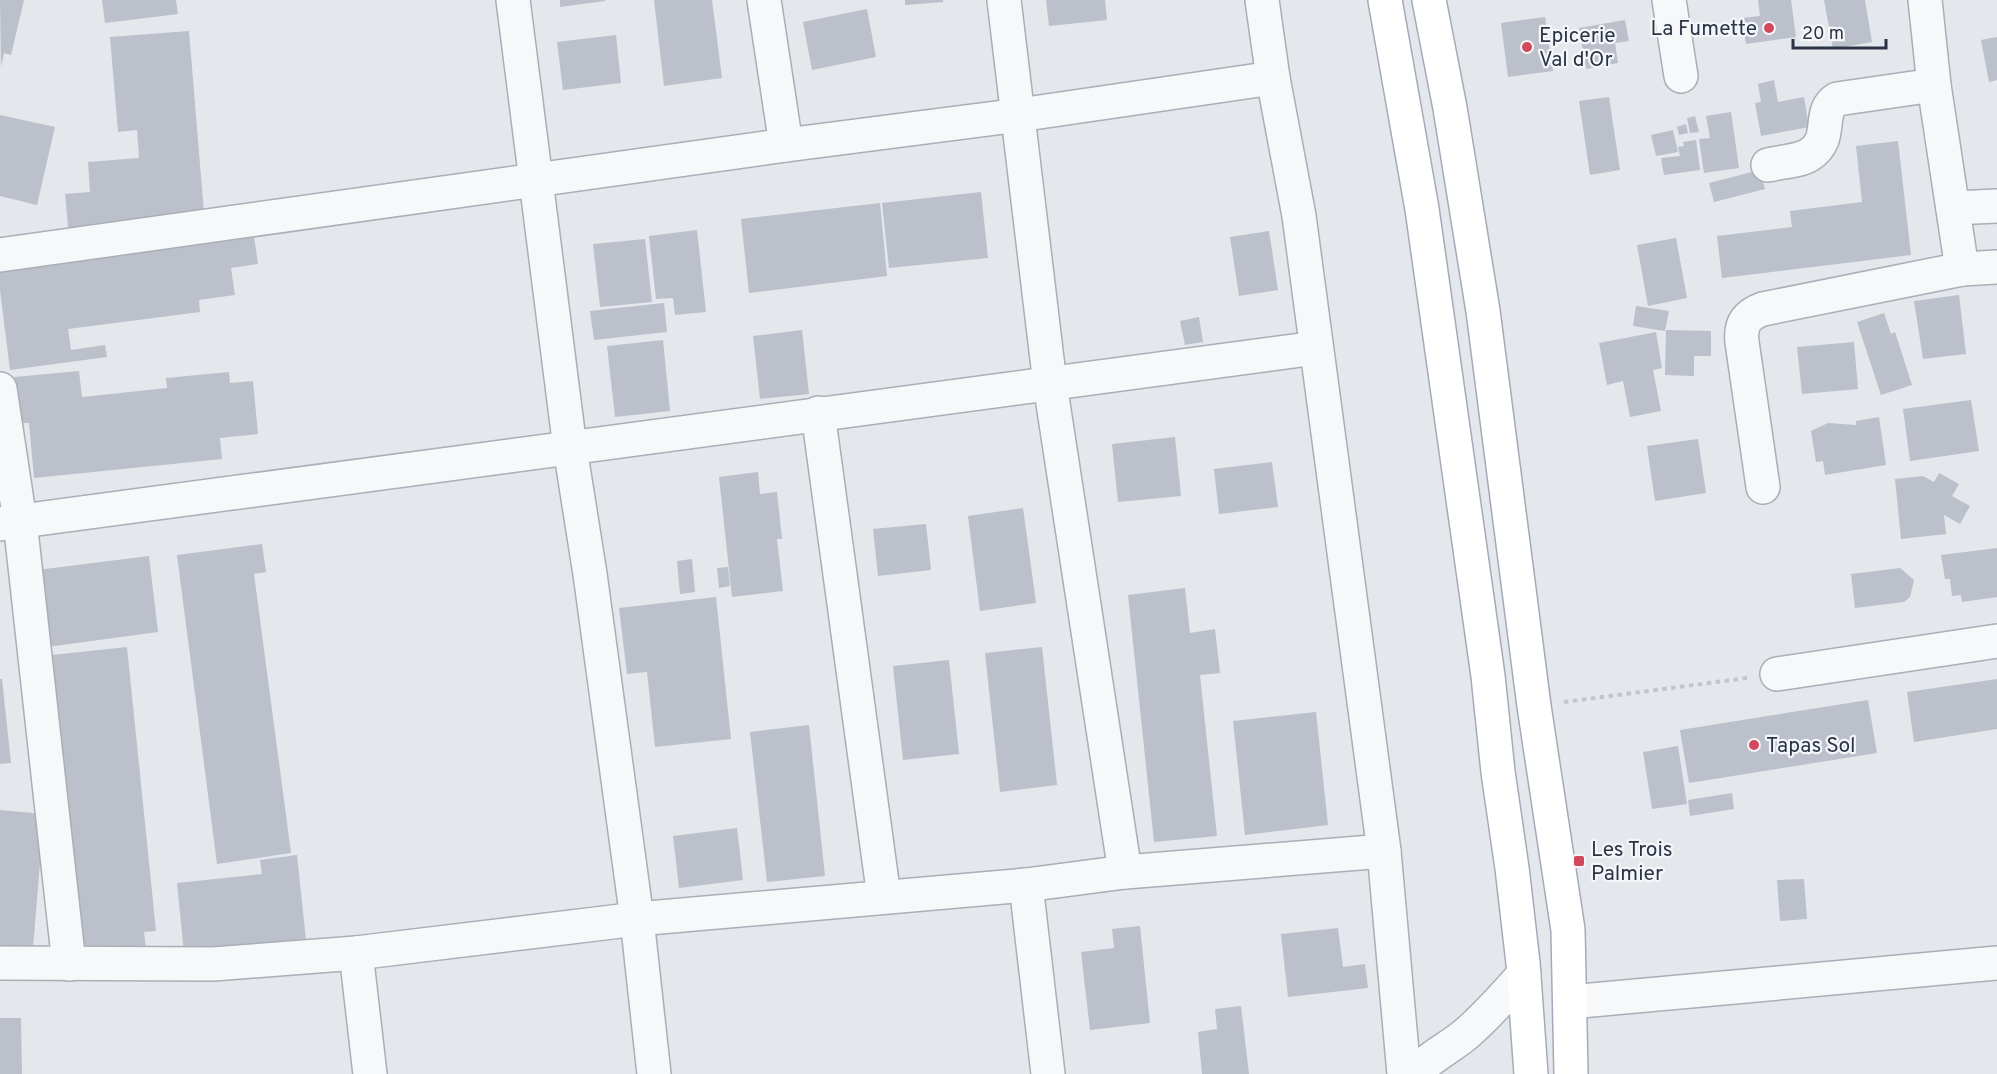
<svg xmlns="http://www.w3.org/2000/svg" width="1997" height="1074" font-family="Overpass,sans-serif">
	<style>
		.building { fill: #bbc0ca }
		.lines { fill: none; stroke-linecap: round; stroke-linejoin: round }
		.minor-casing { stroke: #a9aeb7; stroke-width: 36 }
		.major-casing { stroke: #a3abb8; stroke-width: 36 }
		.path { stroke: #c2c5cb; stroke-width: 4; stroke-dasharray: 4.5 4.5; stroke-linecap: butt }
		.minor { stroke: #f7f8fa; stroke-width: 33 }
		.major { stroke: #fff; stroke-width: 33 }
		.poi-dot { fill: #d1495b; stroke: #f4f6f9; stroke-width: 2 }
		.labels { text-anchor: middle; stroke-width: 4.5; stroke-linejoin: round; paint-order: stroke }
		.poi-label { font-size: 21px; fill: #2b3445; stroke: #f4f6f9; text-anchor: start }
	</style>
	<rect width="100%" height="100%" fill="#e4e7ec"/>
	<g class="building">
		<path d="M0,0H24L11,55L4,53L1,67Z"/>
		<path d="M102,0H176L178,14L105,23Z"/>
		<path d="M560,0H605V1L560,7Z"/>
		<path d="M654,0H712L722,78L664,86Z"/>
		<path d="M905,0H943V2L905,5Z"/>
		<path d="M1046,0H1105L1107,20L1049,26Z"/>
		<path d="M1758,0H1791L1796,37L1746,44L1742,18L1760,16Z"/>
		<path d="M1824,0H1865L1872,42L1833,49Z"/>
		<path d="M867,9L876,57L812,70L803,22Z"/>
		<path d="M1545,17L1553,71L1508,77L1501,23Z"/>
		<path d="M1625,20L1629,41L1615,43L1618,63L1586,69L1579,28Z"/>
		<path d="M189,31L205,225L69,237L65,194L90,192L88,162L139,158L137,130L118,132L110,37Z"/>
		<path d="M616,35L621,83L563,90L557,42Z"/>
		<path d="M1997,37V80L1989,82L1981,40Z"/>
		<path d="M1774,80L1778,102L1804,97L1809,127L1761,136L1755,103L1761,102L1758,84Z"/>
		<path d="M1609,97L1620,170L1590,175L1579,101Z"/>
		<path d="M1731,112L1739,168L1704,173L1699,139L1710,138L1706,116Z"/>
		<path d="M0,115L55,127L37,205L0,196Z"/>
		<path d="M1695,116L1699,132L1690,133L1687,118Z"/>
		<path d="M1686,124L1688,133L1679,135L1677,127Z"/>
		<path d="M1673,130L1678,152L1656,156L1651,135Z"/>
		<path d="M1696,140L1700,170L1664,175L1661,158L1680,156L1678,147L1684,146L1683,142Z"/>
		<path d="M1898,141L1911,255L1722,278L1717,236L1792,227L1790,211L1862,202L1856,146Z"/>
		<path d="M1760,170L1765,189L1714,202L1709,183Z"/>
		<path d="M981,192L988,258L889,268L882,203Z"/>
		<path d="M880,203L887,276L749,293L741,219Z"/>
		<path d="M253,229L258,264L231,268L235,295L199,300L200,312L68,329L71,350L105,345L107,357L10,370L0,290V264Z"/>
		<path d="M697,230L706,312L675,315L673,298L656,299L649,236Z"/>
		<path d="M1269,231L1278,290L1239,296L1230,237Z"/>
		<path d="M1676,238L1687,298L1648,306L1637,245Z"/>
		<path d="M645,239L652,302L600,307L593,244Z"/>
		<path d="M1959,295L1966,354L1923,359L1914,301Z"/>
		<path d="M664,303L667,332L594,340L590,311Z"/>
		<path d="M1636,306L1669,311L1665,331L1633,326Z"/>
		<path d="M1884,313L1891,334L1895,332L1912,385L1881,395L1857,322Z"/>
		<path d="M1199,317L1203,342L1185,345L1180,321Z"/>
		<path d="M802,330L809,394L760,399L753,336Z"/>
		<path d="M1666,330L1711,331V356H1694V376L1665,375Z"/>
		<path d="M1656,332L1662,368L1653,370L1661,411L1630,417L1623,381L1607,385L1599,343Z"/>
		<path d="M663,340L670,411L615,417L607,346Z"/>
		<path d="M1854,342L1858,389L1802,394L1797,347Z"/>
		<path d="M79,371L82,397L167,388L166,378L229,372L230,383L253,381L258,434L220,438L222,459L34,478L29,423H18L14,377Z"/>
		<path d="M1971,400L1979,451L1910,461L1903,409Z"/>
		<path d="M1879,417L1886,465L1825,475L1823,461L1816,462L1811,431L1828,423L1856,425V421Z"/>
		<path d="M1175,437L1181,496L1118,502L1112,444Z"/>
		<path d="M1698,439L1706,493L1655,501L1647,446Z"/>
		<path d="M1272,462L1278,507L1219,514L1214,469Z"/>
		<path d="M758,472L760,494L777,492L782,539H777L783,591L732,597L719,477Z"/>
		<path d="M1939,473L1959,484L1952,496L1970,506L1960,524L1944,515L1946,534L1901,539L1895,479L1923,476L1934,482Z"/>
		<path d="M1023,508L1036,603L980,611L968,516Z"/>
		<path d="M926,524L931,570L878,576L873,529Z"/>
		<path d="M262,544L266,572L254,574L291,853L217,864L177,555Z"/>
		<path d="M1997,548V597L1962,602L1961,595L1952,596L1950,579H1945L1941,555Z"/>
		<path d="M149,556L158,632L47,647L37,570Z"/>
		<path d="M692,559L695,592L680,594L677,561Z"/>
		<path d="M728,567L730,586L719,588L717,568Z"/>
		<path d="M1900,568L1914,580L1910,597L1904,602L1855,608L1851,574Z"/>
		<path d="M1185,588L1190,633L1215,629L1220,673L1200,675L1217,836L1154,842L1128,595Z"/>
		<path d="M716,597L731,739L655,747L647,672L627,674L619,608Z"/>
		<path d="M127,647L156,931L144,932L146,949L83,955L52,655Z"/>
		<path d="M1042,647L1057,785L1000,792L985,653Z"/>
		<path d="M949,660L959,754L903,760L893,666Z"/>
		<path d="M0,679H2L11,763L0,764Z"/>
		<path d="M1997,679V729L1914,742L1907,692Z"/>
		<path d="M1868,700L1877,753L1689,783L1680,730Z"/>
		<path d="M1316,712L1328,825L1245,835L1233,721Z"/>
		<path d="M809,725L825,876L767,882L750,732Z"/>
		<path d="M1678,746L1687,804L1652,809L1643,752Z"/>
		<path d="M1732,793L1734,809L1690,816L1688,800Z"/>
		<path d="M0,810L44,814L32,960L0,957Z"/>
		<path d="M737,828L743,880L679,888L673,836Z"/>
		<path d="M297,855L306,940L184,953L177,883L262,874L260,860Z"/>
		<path d="M1804,879L1807,919L1780,921L1777,880Z"/>
		<path d="M1140,926L1150,1023L1090,1030L1081,952L1114,948L1112,929Z"/>
		<path d="M1338,928L1343,967L1365,964L1368,988L1288,997L1281,934Z"/>
		<path d="M1241,1006L1249,1074H1202L1198,1032L1217,1029L1215,1009Z"/>
		<path d="M0,1018H21L22,1074H0Z"/>
	</g>
	<g class="lines">
		<defs>
			<g id="minor">
				<path d="M513,0L570,448L590,574L637,919L654,1074"/>
				<path d="M764,0L786,145"/>
				<path d="M1004,0L1050,384L1125,872"/>
				<path d="M1262,0L1273,78L1299,216L1384,851L1404,1074"/>
				<path d="M1669,0L1681,76"/>
				<path d="M1925,0L1934,85L1962,269L1997,267"/>
				<path d="M1768,165C1781,162 1799,161 1809,155C1835,139 1816,112 1837,99L1934,85"/>
				<path d="M1953,208L1997,206"/>
				<path d="M0,255L786,145L1019,115L1273,78"/>
				<path d="M0,389L20,521L69,964"/>
				<path d="M818,413L884,897"/>
				<path d="M1763,487L1742,342C1740,324 1746,315 1763,309L1962,269"/>
				<path d="M0,524L1316,348"/>
				<path d="M1777,674L1997,641"/>
				<path d="M1026,885L1048,1074"/>
				<path d="M356,953L370,1074"/>
				<path d="M0,963L213,964L356,953L637,919L1026,885L1125,872L1384,851"/>
				<path d="M1570,1002L1997,963"/>
				<path d="M1415,1074C1426,1059 1451,1047 1466,1034C1487,1016 1505,995 1524,974"/>
			</g>
			<g id="major">
				<path d="M1385,0L1422,209L1488,676L1498,772L1512,868L1523,963L1531,1074"/>
				<path d="M1429,0L1450,108L1483,311L1534,706L1568,930L1571,1074"/>
			</g>
		</defs>
		<use href="#minor" class="minor-casing"/>
		<use href="#major" class="major-casing"/>
		<path class="path" d="M1564,702L1747,678"/>
		<use href="#minor" class="minor"/>
		<use href="#major" class="major"/>
	</g>
	<g class="poi-dot">
		<circle cx="1769" cy="28" r="6"/>
		<circle cx="1527" cy="47" r="6"/>
		<circle cx="1754" cy="745" r="6"/>
		<rect x="1573" y="855" width="12" height="12" rx="3"/>
	</g>
	<g class="labels">
		<g class="poi-label">
			<text x="1757" y="35" text-anchor="end">La Fumette</text>
			<text x="1539" y="42">Epicerie<tspan x="1539" dy="24">Val d'Or</tspan></text>
			<text x="1766" y="752">Tapas Sol</text>
			<text x="1591" y="856">Les Trois<tspan x="1591" dy="24">Palmier</tspan></text>
		</g>
	</g>
	<path d="M1793 39v9h93v-9" fill="none" stroke="#2b3445" stroke-width="3"/>
	<text x="1802" y="39" font-size="18" fill="#2b3445" stroke="#f4f6f9" stroke-width="4.5" paint-order="stroke">20 m</text>
</svg>
